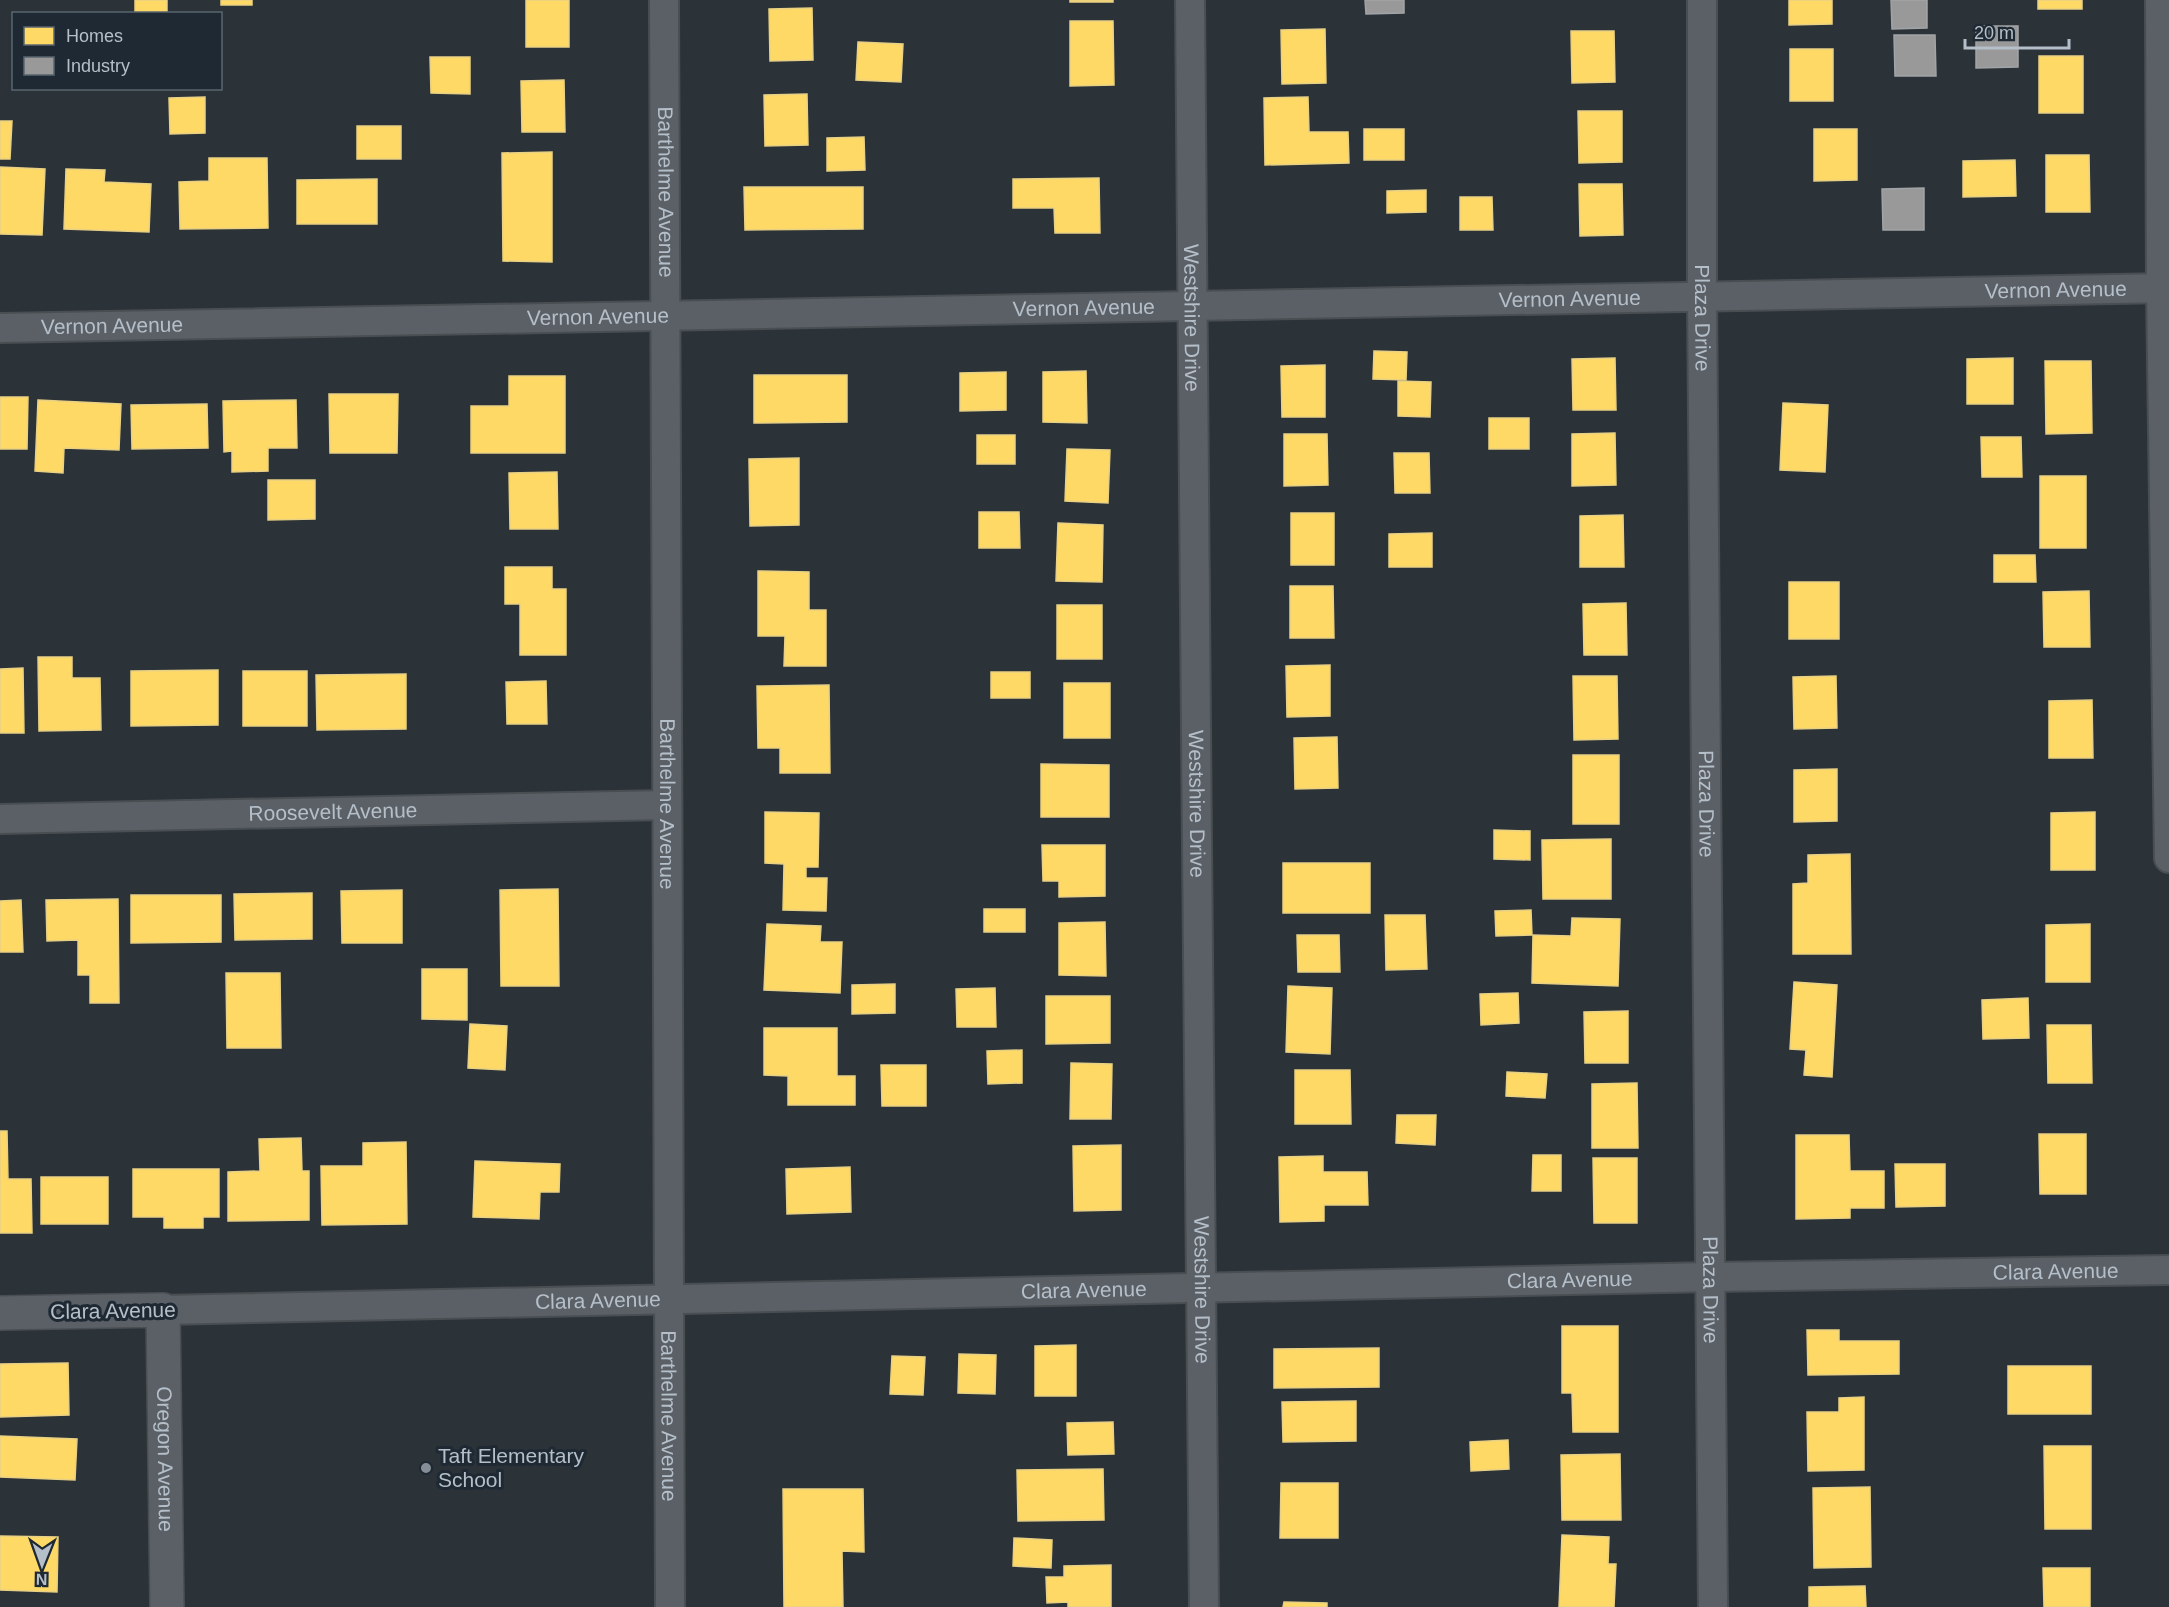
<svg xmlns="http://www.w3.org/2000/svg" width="2169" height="1607" font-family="Arial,sans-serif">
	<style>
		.homes { fill: #ffd966; stroke: #e9d184; stroke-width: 1.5 }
		.industry { fill: #999; stroke: #a1a4a7; stroke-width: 1.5 }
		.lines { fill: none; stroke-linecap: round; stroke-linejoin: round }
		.minor-casing { stroke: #494e53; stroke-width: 32 }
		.tertiary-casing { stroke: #494e53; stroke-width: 36 }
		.minor { stroke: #5b6066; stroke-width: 28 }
		.tertiary { stroke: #5b6066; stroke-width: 33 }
		.poi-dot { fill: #858e96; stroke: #1e2933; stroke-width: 2 }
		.labels { text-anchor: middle; stroke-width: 6; stroke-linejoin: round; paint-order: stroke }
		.street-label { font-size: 21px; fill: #b5bfc9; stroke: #1e2933 }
		.poi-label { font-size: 21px; fill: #b5bfc9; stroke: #1e2933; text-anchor: start }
	</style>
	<rect width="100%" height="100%" fill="#2b3238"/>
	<g class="homes">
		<rect x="135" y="0" width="32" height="14"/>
		<rect x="221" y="0" width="31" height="5"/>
		<rect x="526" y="0" width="43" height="47"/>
		<rect x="1070" y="0" width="43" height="2"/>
		<path d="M1789,0H1832V24L1789,25Z"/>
		<rect x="2038" y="0" width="44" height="9"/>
		<path d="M812,8L813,60L770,61L769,9Z"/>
		<path d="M1070,21H1113L1114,85L1070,86Z"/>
		<path d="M1325,29L1326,83L1282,84L1281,30Z"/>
		<path d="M1571,31H1614L1615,82L1572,83Z"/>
		<path d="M858,42L903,44L901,82L856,80Z"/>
		<rect x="1790" y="49" width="43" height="52"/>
		<rect x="2039" y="56" width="44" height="57"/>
		<path d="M430,57H470V94L431,93Z"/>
		<path d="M564,80L565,132H522L521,81Z"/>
		<path d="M807,94L808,145L765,146L764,95Z"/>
		<path d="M205,97V133L170,134L169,98Z"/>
		<path d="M1308,97L1309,132H1348L1349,163L1265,165L1264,98Z"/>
		<path d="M1578,111H1622V162L1579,163Z"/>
		<path d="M0,121H12L10,159H0Z"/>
		<rect x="357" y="126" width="44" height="33"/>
		<rect x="1364" y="129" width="40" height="31"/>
		<path d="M1814,129H1857V180L1814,181Z"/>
		<path d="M864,137L865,170L827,171V138Z"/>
		<path d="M552,152V262L503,261L502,153Z"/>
		<path d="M2046,155H2089L2090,212H2046Z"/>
		<path d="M209,158H267L268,228L180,229L179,182L209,181Z"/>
		<path d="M2015,160L2016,196L1963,197V161Z"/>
		<path d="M0,167L45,169L42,235L0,234Z"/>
		<path d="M66,169L105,170L104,182L151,184L149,232L64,229Z"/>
		<path d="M1099,178L1100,233H1055L1054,208H1013V179Z"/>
		<path d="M377,179V224H297V180Z"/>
		<path d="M1579,184H1622L1623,235L1580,236Z"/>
		<path d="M744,187H863V229L745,230Z"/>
		<path d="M1426,190V212L1387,213V191Z"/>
		<path d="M1460,197H1492L1493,230H1460Z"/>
		<path d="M1374,351L1407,352L1406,380L1373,379Z"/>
		<path d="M1615,358L1616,410H1573L1572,359Z"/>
		<path d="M2013,358V404H1967V359Z"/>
		<path d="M2045,361H2091L2092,433L2046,434Z"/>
		<path d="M1325,365V417H1282L1281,366Z"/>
		<path d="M1086,371L1087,423L1043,422V372Z"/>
		<path d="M1006,372V410L960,411V373Z"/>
		<path d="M754,375H847V422L754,423Z"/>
		<path d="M509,376H565V453H471V406H509Z"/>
		<path d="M1398,381L1431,382L1430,417L1398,416Z"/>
		<path d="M329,394H398L397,453H330Z"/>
		<path d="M0,397H28L27,449H0Z"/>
		<path d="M38,400L121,404L119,450L64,448L63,473L35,471Z"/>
		<path d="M296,400L297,448H268V471L232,472V451L224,452L223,401Z"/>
		<path d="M1783,403L1828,405L1825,472L1780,470Z"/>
		<path d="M207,404L208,448L132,449L131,405Z"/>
		<rect x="1489" y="418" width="40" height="31"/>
		<path d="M1615,433L1616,485L1572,486V434Z"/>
		<path d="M1284,434H1327L1328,485L1284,486Z"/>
		<rect x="977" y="435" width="38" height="29"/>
		<path d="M1981,437H2021L2022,477H1982Z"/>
		<path d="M1067,449L1110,450L1108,503L1065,501Z"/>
		<path d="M1394,453H1429L1430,493H1395Z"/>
		<path d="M799,458V525L750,526L749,459Z"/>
		<path d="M557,472L558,529H510L509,473Z"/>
		<rect x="2040" y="476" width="46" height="72"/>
		<path d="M268,480H315V519L268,520Z"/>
		<path d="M979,512H1019L1020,548H979Z"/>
		<rect x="1291" y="513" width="43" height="52"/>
		<path d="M1623,515L1624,567H1580V516Z"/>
		<path d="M1058,523L1103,525L1102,582L1056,581Z"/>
		<path d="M1432,533V567H1389V534Z"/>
		<path d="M1994,555H2035L2036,582H1994Z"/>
		<path d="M505,567H552V589H566V655H520V604H505Z"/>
		<path d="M758,571L809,572V610H826V666H784L785,636H758Z"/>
		<rect x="1789" y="582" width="50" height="57"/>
		<path d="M1290,586H1333L1334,638H1290Z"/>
		<path d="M2089,591L2090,647H2044L2043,592Z"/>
		<path d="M1626,603L1627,655H1584L1583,604Z"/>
		<rect x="1057" y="605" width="45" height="54"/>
		<path d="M38,657H72V678H100L101,730L39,731Z"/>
		<path d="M1330,665V716L1287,717L1286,666Z"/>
		<path d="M23,668L24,733H0V669Z"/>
		<path d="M218,670V725L131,726V671Z"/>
		<rect x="243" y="671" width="64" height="55"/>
		<rect x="991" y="672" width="39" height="26"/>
		<path d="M406,674V729L317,730L316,675Z"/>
		<path d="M1573,676H1617L1618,739L1574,740Z"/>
		<path d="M1836,676L1837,728L1794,729L1793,677Z"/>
		<path d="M546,681L547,724H507L506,682Z"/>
		<rect x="1064" y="683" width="46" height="55"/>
		<path d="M829,685L830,773H780V748H758L757,686Z"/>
		<path d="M2092,700L2093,758H2049V701Z"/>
		<path d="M1337,737L1338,788L1295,789L1294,738Z"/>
		<rect x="1573" y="755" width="46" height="69"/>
		<path d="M1041,764L1109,765V817H1041Z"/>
		<path d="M1837,769V821L1794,822V770Z"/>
		<path d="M765,812L819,813L818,867H806V878H827L826,911L783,910L784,864L765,863Z"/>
		<path d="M2095,812V870H2051V813Z"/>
		<path d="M1494,830L1530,831V860L1494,859Z"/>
		<path d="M1611,839V899H1543L1542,840Z"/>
		<path d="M1042,845H1105V896L1059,897V881H1043Z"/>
		<path d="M1850,854L1851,954H1793V884L1808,883V855Z"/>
		<rect x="1283" y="863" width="87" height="50"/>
		<path d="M558,889L559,986H501L500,890Z"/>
		<path d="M402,890V943H342L341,891Z"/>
		<path d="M312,893V939L235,940L234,894Z"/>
		<path d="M131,895H221V942L131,943Z"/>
		<path d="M118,899L119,1003H90V975H78V940L47,941L46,900Z"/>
		<path d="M21,900L23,952H0V901Z"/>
		<rect x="984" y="909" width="41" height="23"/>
		<path d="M1531,910L1532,935L1496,936L1495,911Z"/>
		<path d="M1385,915H1425L1427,969L1386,970Z"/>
		<path d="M1572,918L1620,919L1618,986L1532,983L1533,935L1571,936Z"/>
		<path d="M1105,922L1106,976L1059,975V923Z"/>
		<path d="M767,924L821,926L820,942H842L840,993L764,990Z"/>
		<path d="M2090,924V982H2046V925Z"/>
		<path d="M1297,935H1339L1340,972H1298Z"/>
		<path d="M422,969H467V1020L422,1019Z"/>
		<path d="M226,973H280L281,1048H227Z"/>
		<path d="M1794,982L1837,985L1832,1077L1804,1075L1806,1050L1790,1049Z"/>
		<path d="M895,984V1013L852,1014V985Z"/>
		<path d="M1288,986L1332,988L1330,1054L1286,1052Z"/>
		<path d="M995,988L996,1027H957L956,989Z"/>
		<path d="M1518,993L1519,1023L1481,1025L1480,994Z"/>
		<path d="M1046,996H1110V1043L1046,1044Z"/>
		<path d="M2028,998L2029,1038L1983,1039L1982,1000Z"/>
		<path d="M1628,1011V1063H1585L1584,1012Z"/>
		<path d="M470,1024L507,1026L505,1070L468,1068Z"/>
		<path d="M2047,1025H2091L2092,1083H2048Z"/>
		<path d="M764,1028H837V1076H855V1105H788V1076L764,1075Z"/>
		<path d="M1022,1050V1083L988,1084L987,1051Z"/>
		<path d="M1071,1063L1112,1064L1111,1119H1070Z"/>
		<path d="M881,1065H926V1106H882Z"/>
		<path d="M1295,1070H1350L1351,1124H1295Z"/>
		<path d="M1507,1072L1547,1074L1545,1098L1506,1096Z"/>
		<path d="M1637,1083L1638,1148H1592V1084Z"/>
		<path d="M1397,1115H1436L1435,1145L1396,1143Z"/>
		<path d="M0,1131H7L8,1179H31L32,1233H0Z"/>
		<path d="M2039,1134H2086V1194H2040Z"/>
		<path d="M1796,1135H1849L1850,1171H1884V1208H1850V1218L1796,1219Z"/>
		<path d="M301,1138L302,1171H309V1220L228,1221V1172L260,1171L259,1139Z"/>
		<path d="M406,1142L407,1224L322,1225L321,1166H363V1143Z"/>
		<path d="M1121,1145V1210L1074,1211L1073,1146Z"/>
		<path d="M1533,1155H1561V1191H1532Z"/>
		<path d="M1323,1156V1172H1367L1368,1205H1324V1221L1280,1222L1279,1157Z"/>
		<path d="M1593,1158H1637V1223H1594Z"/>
		<path d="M475,1161L560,1164L559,1192H540L539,1219L473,1217Z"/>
		<path d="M1895,1164H1945V1206L1896,1207Z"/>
		<path d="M850,1167L851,1212L787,1214L786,1169Z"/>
		<path d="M133,1169H219V1217H203V1228H164V1217H133Z"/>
		<rect x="41" y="1177" width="67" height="47"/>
		<path d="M1562,1326H1618V1432H1573L1572,1393H1562Z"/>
		<path d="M1807,1330H1839V1341H1899V1374L1808,1375Z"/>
		<path d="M1076,1345V1396H1035V1346Z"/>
		<path d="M1379,1348V1387L1274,1388V1349Z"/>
		<path d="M959,1354L996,1355L995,1394L958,1393Z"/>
		<path d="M892,1356L925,1357L923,1395L890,1394Z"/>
		<path d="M68,1363L69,1415L0,1417V1364Z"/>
		<rect x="2008" y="1366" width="83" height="48"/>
		<path d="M1864,1397V1470L1808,1471L1807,1412H1839V1398Z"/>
		<path d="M1356,1401V1441L1283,1442L1282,1402Z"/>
		<path d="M1113,1422L1114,1454L1068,1455L1067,1423Z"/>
		<path d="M0,1436L77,1439L75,1480L0,1477Z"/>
		<path d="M1508,1440L1509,1469L1471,1471L1470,1442Z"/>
		<path d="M2044,1446H2091V1529H2045Z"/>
		<path d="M1620,1454L1621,1520H1562L1561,1455Z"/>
		<path d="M1103,1469L1104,1520L1018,1521L1017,1470Z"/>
		<path d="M1281,1483H1338V1538H1280Z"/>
		<path d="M1870,1487L1871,1567L1814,1568L1813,1488Z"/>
		<path d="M783,1489H863L864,1552L842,1551L843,1607H784Z"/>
		<path d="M1562,1535L1609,1537L1608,1564H1616L1614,1607H1559Z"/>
		<path d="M0,1536L58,1537L57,1592L0,1590Z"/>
		<path d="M1014,1538L1052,1540L1051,1568L1013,1566Z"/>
		<path d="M1111,1565V1607H1068V1602L1047,1603L1046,1577H1064V1566Z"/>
		<path d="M2043,1568H2090V1607H2044Z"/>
		<path d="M1865,1586L1866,1607H1809V1587Z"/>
		<path d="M1284,1602L1327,1603V1607H1283Z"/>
	</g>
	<g class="industry">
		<path d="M1365,0H1404V13L1366,14Z"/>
		<path d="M1891,0H1927V28L1892,29Z"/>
		<path d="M1976,26H2018V67L1976,68Z"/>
		<path d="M1894,35H1935L1936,76H1895Z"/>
		<path d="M1924,188V230H1883L1882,189Z"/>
	</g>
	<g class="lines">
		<defs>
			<g id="minor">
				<path id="s1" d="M664,0C670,536 665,1071 670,1607"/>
				<path id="s2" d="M1190,0C1191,536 1202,1071 1204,1607"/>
				<path id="s3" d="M1702,0V297L1713,1607"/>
				<path d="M2160,0L2161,288L2169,858"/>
				<path id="s4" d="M0,328L2169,288"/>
				<path id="s5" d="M0,819L666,805"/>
				<path id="s6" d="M163,1310L1711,1277L2169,1270"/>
			</g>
			<g id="tertiary">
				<path id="s7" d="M0,1313L163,1310L167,1607"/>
			</g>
		</defs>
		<use href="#minor" class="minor-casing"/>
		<use href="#tertiary" class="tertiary-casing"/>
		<use href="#minor" class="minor"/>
		<use href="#tertiary" class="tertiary"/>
	</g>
	<circle class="poi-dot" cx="426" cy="1468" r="6"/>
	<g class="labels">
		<g class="street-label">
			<text dy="7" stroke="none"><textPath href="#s1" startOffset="192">Barthelme Avenue</textPath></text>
			<text dy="7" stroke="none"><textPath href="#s4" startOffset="2056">Vernon Avenue</textPath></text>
			<text dy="7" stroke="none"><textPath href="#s4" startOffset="1570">Vernon Avenue</textPath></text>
			<text dy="7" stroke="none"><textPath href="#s4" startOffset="1084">Vernon Avenue</textPath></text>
			<text dy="7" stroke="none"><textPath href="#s4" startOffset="598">Vernon Avenue</textPath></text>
			<text dy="7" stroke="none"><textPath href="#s2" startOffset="318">Westshire Drive</textPath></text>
			<text dy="7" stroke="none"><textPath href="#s3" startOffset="318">Plaza Drive</textPath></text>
			<text dy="7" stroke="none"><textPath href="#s4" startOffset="112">Vernon Avenue</textPath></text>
			<text dy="7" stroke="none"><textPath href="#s1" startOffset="804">Barthelme Avenue</textPath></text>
			<text dy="7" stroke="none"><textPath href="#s2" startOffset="804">Westshire Drive</textPath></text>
			<text dy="7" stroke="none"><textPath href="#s3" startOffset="804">Plaza Drive</textPath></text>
			<text dy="7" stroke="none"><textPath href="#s5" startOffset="333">Roosevelt Avenue</textPath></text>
			<text dy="7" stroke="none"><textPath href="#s6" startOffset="1893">Clara Avenue</textPath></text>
			<text dy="7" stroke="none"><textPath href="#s6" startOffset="1407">Clara Avenue</textPath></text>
			<text dy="7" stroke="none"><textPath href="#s2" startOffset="1290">Westshire Drive</textPath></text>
			<text dy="7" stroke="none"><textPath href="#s3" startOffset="1290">Plaza Drive</textPath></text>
			<text dy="7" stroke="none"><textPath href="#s6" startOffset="921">Clara Avenue</textPath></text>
			<text dy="7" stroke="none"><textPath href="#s6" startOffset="435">Clara Avenue</textPath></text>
			<text transform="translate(113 1311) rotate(-1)" y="7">Clara Avenue</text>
			<text dy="7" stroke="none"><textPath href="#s1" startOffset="1416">Barthelme Avenue</textPath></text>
			<text dy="7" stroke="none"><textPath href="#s7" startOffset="312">Oregon Avenue</textPath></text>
		</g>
		<g class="poi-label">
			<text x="438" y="1463">Taft Elementary<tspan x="438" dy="24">School</tspan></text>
		</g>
	</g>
	<rect x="12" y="12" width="210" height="78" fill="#1e2933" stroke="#5a656f" stroke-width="1.5"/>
	<rect x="24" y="27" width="30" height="18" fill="#ffd966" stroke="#5a656f" stroke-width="1.5"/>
	<text x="66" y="42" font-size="18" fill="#b5bfc9">Homes</text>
	<rect x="24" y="57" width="30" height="18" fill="#999999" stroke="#5a656f" stroke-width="1.5"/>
	<text x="66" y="72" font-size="18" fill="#b5bfc9">Industry</text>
	<g transform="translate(42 1565) rotate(181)" stroke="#1e2933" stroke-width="4.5" paint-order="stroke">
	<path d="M0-4.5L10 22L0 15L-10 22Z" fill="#b5bfc9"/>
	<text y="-9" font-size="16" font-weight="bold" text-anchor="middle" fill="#b5bfc9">N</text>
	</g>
	<path d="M1965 39v9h104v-9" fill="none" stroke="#b5bfc9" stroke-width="3"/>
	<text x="1974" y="39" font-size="18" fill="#b5bfc9" stroke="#1e2933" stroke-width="4.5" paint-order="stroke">20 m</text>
</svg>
